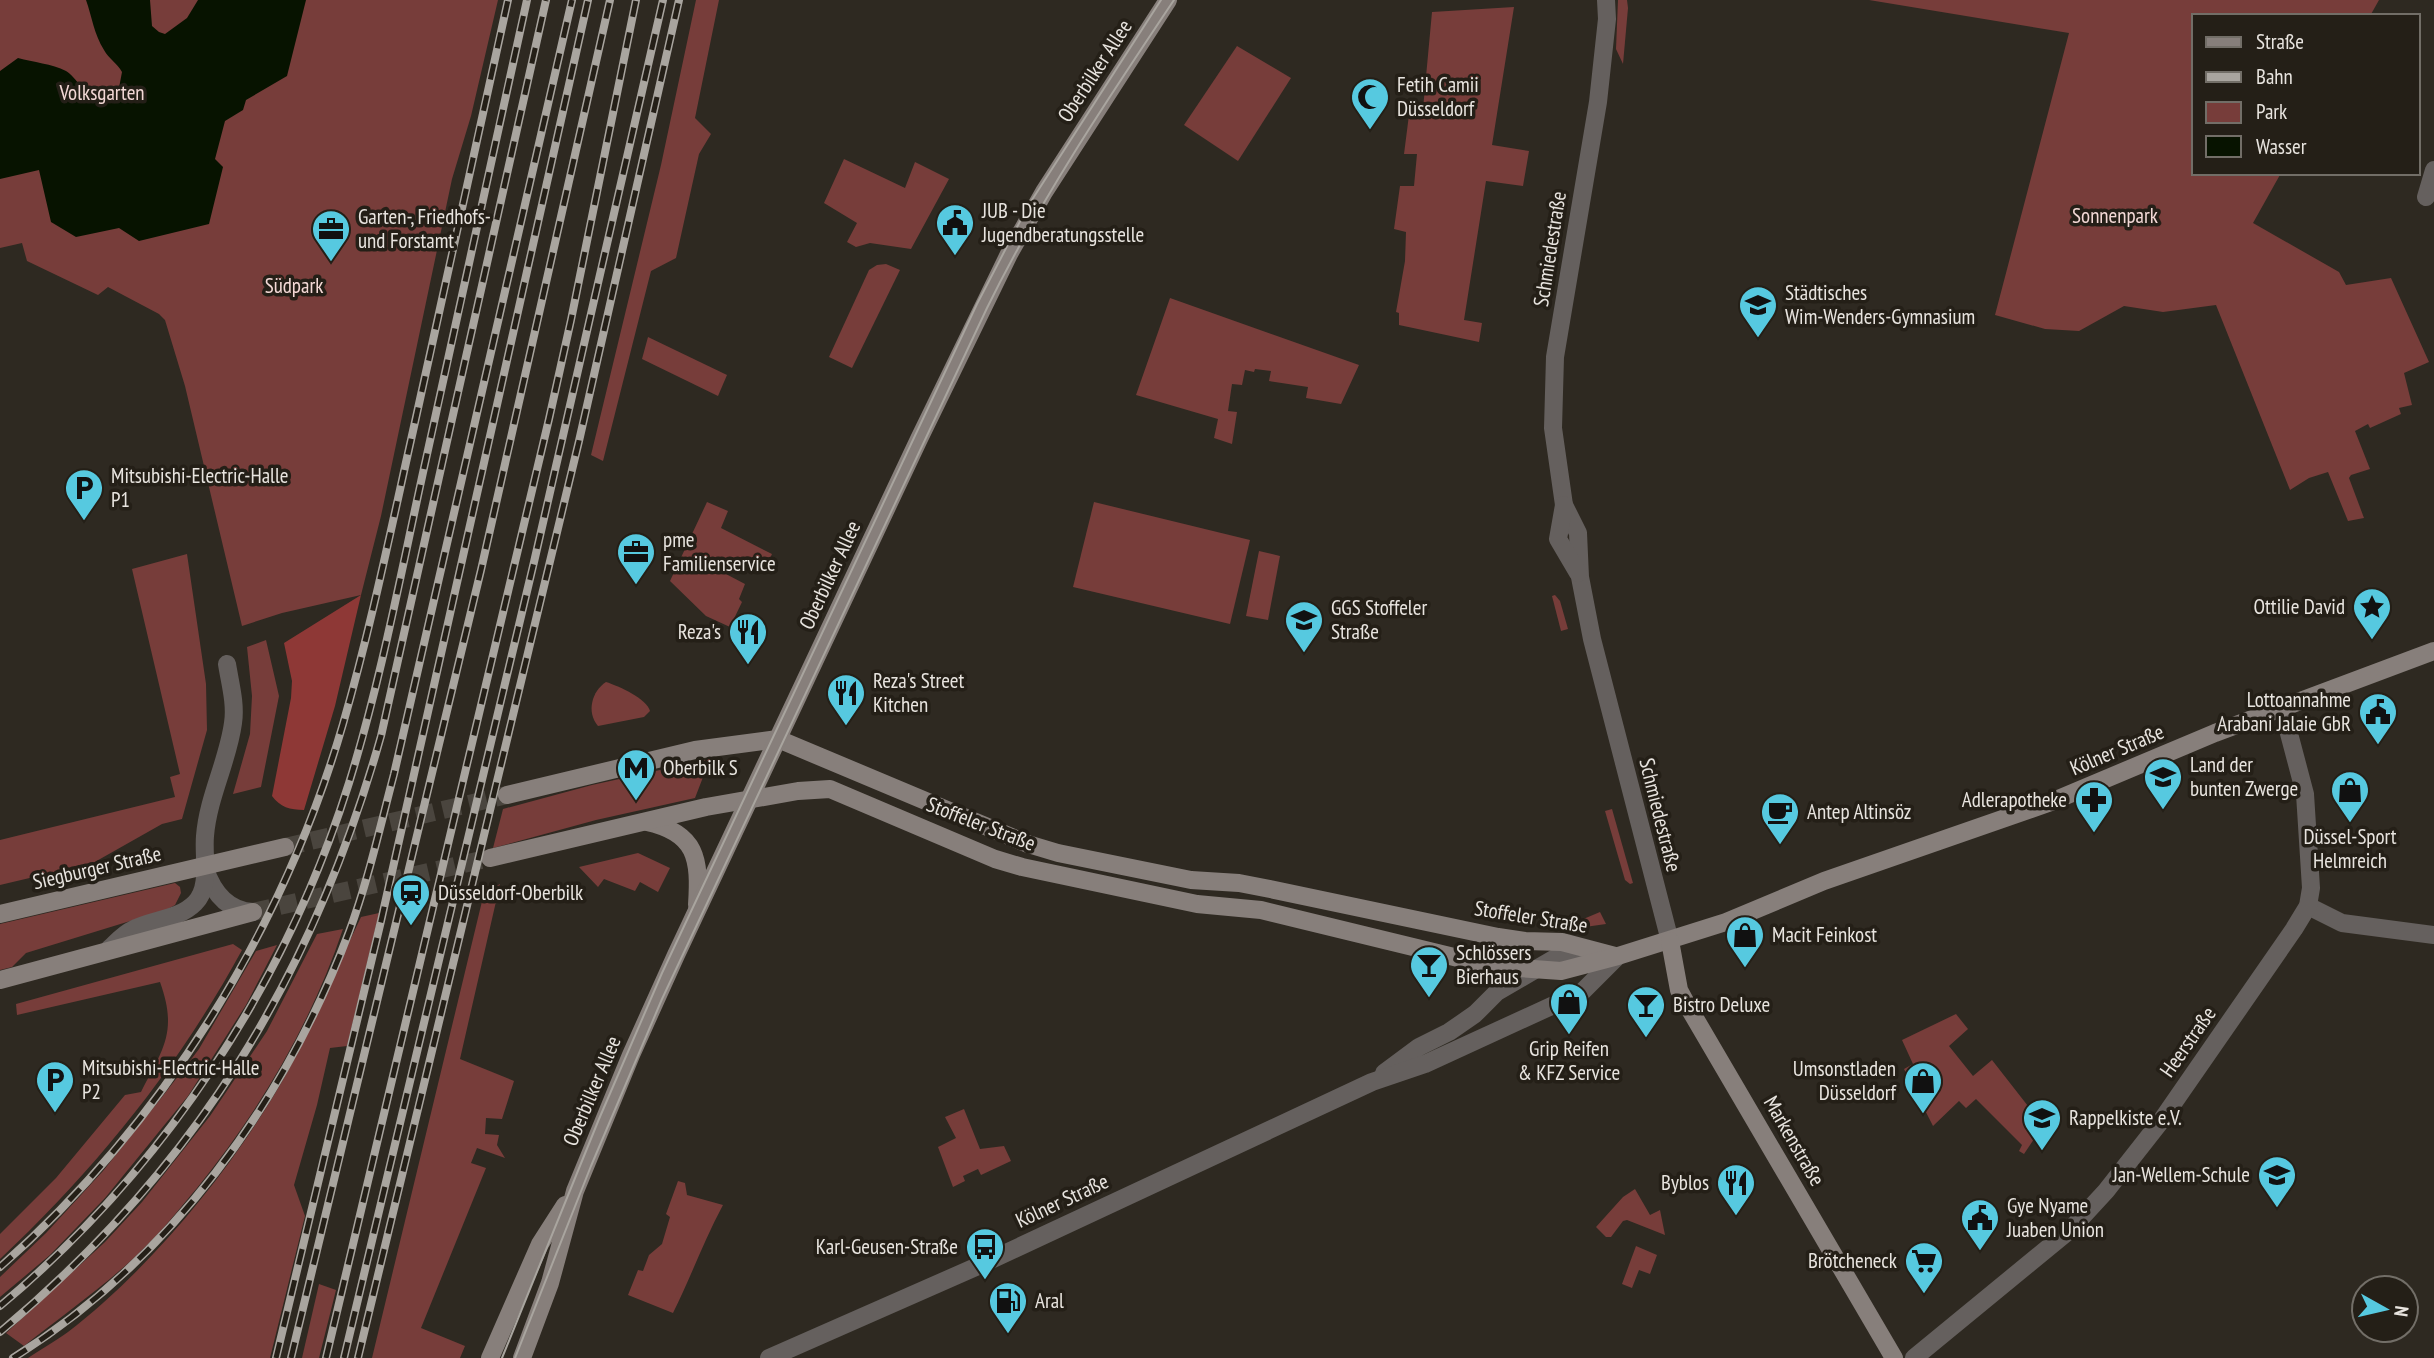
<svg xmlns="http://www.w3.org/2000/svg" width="2434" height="1358" font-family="'PT Sans Narrow',sans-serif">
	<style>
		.green { fill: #773d3a }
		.forest { fill: #8e3836 }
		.water { fill: #071300 }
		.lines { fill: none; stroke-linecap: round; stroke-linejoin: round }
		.secondary-tunnel { stroke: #4a453e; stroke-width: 18; stroke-dasharray: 18 9; stroke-linecap: butt }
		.minor { stroke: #65605e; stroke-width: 18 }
		.tertiary { stroke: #65605e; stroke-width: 18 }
		.secondary { stroke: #877f7b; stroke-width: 18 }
		.tram { stroke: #a9a59f; stroke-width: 2 }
		.rail-casing { stroke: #a9a59f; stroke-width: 8 }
		.rail { stroke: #241f17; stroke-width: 5; stroke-dasharray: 16; stroke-linecap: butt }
		.labels { text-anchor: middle; stroke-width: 7; stroke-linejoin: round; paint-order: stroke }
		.street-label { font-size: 21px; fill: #e8e4df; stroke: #241f17 }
		.poi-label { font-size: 21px; fill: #e8e4df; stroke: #241f17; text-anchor: start }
		.park-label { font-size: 21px; fill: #f3d9d6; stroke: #241f17 }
	</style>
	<rect width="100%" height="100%" fill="#2e2921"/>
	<g class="green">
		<path d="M0,0H498L471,116L452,179L381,516L361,595L282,613L242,626L185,386L165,320L159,314L108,287L98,295L27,261L22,243L0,248Z"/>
		<path d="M696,0H719L695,118L711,134L699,154L676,258L651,271L603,461L591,455L661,165Z"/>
		<path d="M1618,0H1627L1628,8L1623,64L1616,49Z"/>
		<path d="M1869,0H2379L2370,16H2194V173H2281L2253,223L2339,272L2346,285L2391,278L2429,362L2404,373L2412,405L2399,408L2401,414L2370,428L2368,424L2355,431L2370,469L2351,475L2349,478L2364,518L2348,521L2328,472L2309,478L2290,490L2216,305L2163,312L2124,306L2079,331L2045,329L1995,315L2069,33Z"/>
		<path d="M1514,7L1492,145L1529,151L1523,186L1486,181L1464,320L1482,323L1479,342L1399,325V313L1396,312L1405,261L1406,232L1394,229L1400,186H1414L1417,154H1404L1410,107L1423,109L1432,12Z"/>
		<path d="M1237,46L1291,78L1238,161L1184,125Z"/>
		<path d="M844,159L905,188L915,162L949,179L911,249L870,243L856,247L847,242L857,223L824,203Z"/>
		<path d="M886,264L900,270L852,368L829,357L869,270L877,265Z"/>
		<path d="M1170,298L1359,365L1341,404L1306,398L1308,387L1269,381L1271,371L1255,369L1254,372L1245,370L1242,385L1232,384L1228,411L1237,412L1232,444L1214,438L1218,419L1136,395Z"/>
		<path d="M648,337L727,375L718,396L642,359Z"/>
		<path d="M707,502L728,511L721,528L772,554L764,571L731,558L724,573L745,584L739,599L742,602L730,627L706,616L670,581Z"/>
		<path d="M1094,502L1250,540L1230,624L1073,587Z"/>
		<path d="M1259,551L1280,556L1268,620L1246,616Z"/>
		<path d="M187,554L206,684L207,730L182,819L162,824L93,863L0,885V840L175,797L170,777L180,774L132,569Z"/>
		<path d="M1555,595L1560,601L1568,629L1561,631L1552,596Z"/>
		<path d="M266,640L279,696L261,787L233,794L250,734L252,696L247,647Z"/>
		<path d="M606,682C619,686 647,699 650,711L644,717L598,726C586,712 592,691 606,682Z"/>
		<path d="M710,759L695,798L596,820L493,848L503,809L592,785Z"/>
		<path d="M1612,809L1633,883L1630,884L1625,880L1605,811Z"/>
		<path d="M1662,820L1676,872L1668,874L1656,831Z"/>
		<path d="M638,853L670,868L658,892L640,882L635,891L604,879L598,887L579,867Z"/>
		<path d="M175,883L180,887L181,893L175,905L166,910L26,953L12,967L0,970V924Z"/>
		<path d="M500,884L460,1059L514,1081L502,1119L486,1118L485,1134L499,1135L497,1145L505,1158L477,1148L471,1163L486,1168L421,1328L465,1346L460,1358H372L484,893Z"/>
		<path d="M1600,912L1606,924L1564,930L1562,928Z"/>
		<path d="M379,913L347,1046L330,1048L317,1105L294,1185L305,1216L270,1358H28C41,1349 56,1341 68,1332C157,1264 250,1148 300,1048C322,1005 340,960 361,917Z"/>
		<path d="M343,929C311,1024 260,1110 197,1188C180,1208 163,1230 144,1248C108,1284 64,1314 24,1346L6,1333L105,1242L142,1202L210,1116L267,1031L317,934Z"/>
		<path d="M233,944L242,950C179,1066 96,1169 0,1259V1234L56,1178L125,1095L141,1092C163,1049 178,1032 160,982L17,1015L16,1004Z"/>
		<path d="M277,945L246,1005L188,1096L105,1198L50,1255L0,1297V1277L46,1233L103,1171L162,1097L199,1049L256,951Z"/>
		<path d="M1956,1014L1968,1029L1949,1046L1973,1076L1992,1060L2035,1115L2042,1127L2024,1154L2019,1151L2022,1145L1976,1099L1966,1108L1959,1101L1933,1126L1904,1069L1913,1064L1902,1040Z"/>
		<path d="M964,1109L980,1149L1004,1146L1011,1161L981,1175L978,1169L963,1176L965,1181L953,1187L938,1147L956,1138L945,1117Z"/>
		<path d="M678,1181L685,1183L687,1195L723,1205C704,1240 691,1277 673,1313L628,1295L638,1270L643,1271L649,1255L662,1244L670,1217L666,1214Z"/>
		<path d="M1635,1189L1650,1215L1660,1210L1665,1235L1627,1220L1623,1221L1611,1237H1606L1596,1227L1623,1197Z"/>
		<path d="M1636,1246L1657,1255L1650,1274L1639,1270L1632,1288L1622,1284Z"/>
		<path d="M319,1284L336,1290L319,1358H302Z"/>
	</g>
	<path class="forest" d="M361,595L335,706L304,810C290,810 280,807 272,796L291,698L292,681L284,643Z"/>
	<path class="water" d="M86,0H150L152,26L159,32L165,34L187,18L198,0H306L287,76L246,100L243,110L225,121L215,159L223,167L209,224L139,241L119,228L76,237L51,222L39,170L0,179V71L18,58C33,62 52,64 66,71C76,77 86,96 94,98C103,100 113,94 119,88L122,72C117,63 109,59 104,50C94,34 92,17 86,0Z"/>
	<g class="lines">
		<g class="secondary-tunnel">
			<path d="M285,847L507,795"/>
			<path d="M253,912L490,858"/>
		</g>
		<g class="minor">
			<path d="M2426,197L2434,170"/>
			<path d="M205,869C213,892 227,911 253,912"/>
			<path d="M2308,906L2342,923L2434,935"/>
			<path d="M108,950C115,944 123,934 132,930C153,919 178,920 195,903C211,887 203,857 205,836C208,797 228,761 233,723C236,704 230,683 227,664"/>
			<path d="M1914,1358L2071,1229L2106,1191L2161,1121L2294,929L2308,906L2311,888L2305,794L2282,707"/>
		</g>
		<g class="tertiary">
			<path d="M1606,0L1607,19L1598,102L1555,357L1553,428L1564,505L1578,533L1580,577L1592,639L1670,941"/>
			<path d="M1564,505L1558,539L1578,573"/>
			<path d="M1384,1073L1419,1047L1449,1032L1475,1014L1497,992L1562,954L1598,956"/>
			<path d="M769,1358L978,1266L1372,1082L1425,1064L1582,992L1618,956"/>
		</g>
		<g class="secondary">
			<path d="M507,795L695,750L778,739L1028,844L1058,853L1191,880L1239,883L1270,889L1498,937L1525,941L1562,942L1615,956"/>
			<path d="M647,822C697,833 700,859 697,905"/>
			<path d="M490,858L706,807L798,791L830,789L995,859L1022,867L1197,904L1261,910L1491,966L1561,971L1618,956L1726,922L1824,881L2051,802L2215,733L2434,651"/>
			<path d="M0,914L285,847"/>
			<path d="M1670,941L1679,990L1686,1003L1894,1358"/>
			<path d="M0,980L253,912"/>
			<path d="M490,1358L540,1244L565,1205"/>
			<path d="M522,1358L550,1283L575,1191L631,1055L676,955L919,439L1009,254L1044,192L1168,0"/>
		</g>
		<g class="tram">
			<path d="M502,1358L599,1119L662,973L977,304L1028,206L1161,0"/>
			<path d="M515,1358L591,1166L662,999L987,308C1040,200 1107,100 1174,0"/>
		</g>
		<defs>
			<g id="rail">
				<path d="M0,1267C162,1125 283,930 343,724C371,627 391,529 413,431C445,287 476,144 508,0"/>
				<path d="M0,1306C163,1170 286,984 349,783C382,677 402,567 426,459C460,306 493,153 527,0"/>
				<path d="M0,1332C194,1170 312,979 381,736L546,0"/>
				<path d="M13,1358C170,1260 284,1104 349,932C368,881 380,827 394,774L572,0"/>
				<path d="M276,1358L381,921L588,0"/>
				<path d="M291,1358L481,570L610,0"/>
				<path d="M326,1358L549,419L571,320L636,0"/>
				<path d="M344,1358L534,562L663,0"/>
				<path d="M358,1358L579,441L679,0"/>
			</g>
		</defs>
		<use href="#rail" class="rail-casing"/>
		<use href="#rail" class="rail"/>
	</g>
	<defs>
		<symbol id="mosque-pin" viewBox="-11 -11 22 30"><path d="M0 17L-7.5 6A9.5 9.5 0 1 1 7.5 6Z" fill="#56c9e0" stroke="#241f17"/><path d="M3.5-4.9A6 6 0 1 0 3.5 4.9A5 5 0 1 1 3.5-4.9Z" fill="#111"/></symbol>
		<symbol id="civic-pin" viewBox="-11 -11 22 30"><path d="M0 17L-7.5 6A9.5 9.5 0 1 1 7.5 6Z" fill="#56c9e0" stroke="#241f17"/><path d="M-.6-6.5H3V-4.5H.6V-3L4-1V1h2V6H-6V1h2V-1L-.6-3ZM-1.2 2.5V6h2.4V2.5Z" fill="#111"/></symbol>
		<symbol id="office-pin" viewBox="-11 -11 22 30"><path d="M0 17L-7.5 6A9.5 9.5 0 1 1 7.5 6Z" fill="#56c9e0" stroke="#241f17"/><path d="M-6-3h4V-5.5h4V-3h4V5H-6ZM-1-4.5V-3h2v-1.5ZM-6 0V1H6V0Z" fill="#111"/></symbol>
		<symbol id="school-pin" viewBox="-11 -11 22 30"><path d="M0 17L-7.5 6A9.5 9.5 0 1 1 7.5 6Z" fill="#56c9e0" stroke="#241f17"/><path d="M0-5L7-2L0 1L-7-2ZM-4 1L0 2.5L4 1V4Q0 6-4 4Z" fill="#111"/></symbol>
		<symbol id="parking-pin" viewBox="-11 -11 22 30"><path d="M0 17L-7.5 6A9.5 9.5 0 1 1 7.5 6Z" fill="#56c9e0" stroke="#241f17"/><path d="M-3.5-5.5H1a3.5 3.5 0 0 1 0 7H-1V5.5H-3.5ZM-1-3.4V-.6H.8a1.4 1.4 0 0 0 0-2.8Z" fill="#111"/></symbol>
		<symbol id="sight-pin" viewBox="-11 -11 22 30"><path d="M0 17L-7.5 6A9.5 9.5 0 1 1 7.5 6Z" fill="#56c9e0" stroke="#241f17"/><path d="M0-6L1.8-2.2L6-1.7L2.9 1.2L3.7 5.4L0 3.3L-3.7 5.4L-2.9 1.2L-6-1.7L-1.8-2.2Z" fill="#111"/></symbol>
		<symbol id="restaurant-pin" viewBox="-11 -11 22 30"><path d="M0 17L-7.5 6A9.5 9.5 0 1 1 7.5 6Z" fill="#56c9e0" stroke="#241f17"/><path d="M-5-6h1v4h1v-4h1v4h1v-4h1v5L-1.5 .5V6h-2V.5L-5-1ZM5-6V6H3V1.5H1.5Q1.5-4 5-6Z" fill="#111"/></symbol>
		<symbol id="metro-pin" viewBox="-11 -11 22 30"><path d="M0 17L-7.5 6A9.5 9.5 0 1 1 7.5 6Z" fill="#56c9e0" stroke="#241f17"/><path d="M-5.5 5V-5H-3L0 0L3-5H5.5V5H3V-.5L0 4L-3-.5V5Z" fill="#111"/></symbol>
		<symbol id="shop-pin" viewBox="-11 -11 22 30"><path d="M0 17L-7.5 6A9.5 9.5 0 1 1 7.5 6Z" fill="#56c9e0" stroke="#241f17"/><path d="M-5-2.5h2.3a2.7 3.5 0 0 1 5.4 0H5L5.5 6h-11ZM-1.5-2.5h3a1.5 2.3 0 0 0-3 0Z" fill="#111"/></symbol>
		<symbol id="pharmacy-pin" viewBox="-11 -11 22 30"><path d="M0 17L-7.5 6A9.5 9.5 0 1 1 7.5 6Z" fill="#56c9e0" stroke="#241f17"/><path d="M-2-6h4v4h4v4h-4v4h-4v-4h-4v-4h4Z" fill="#111"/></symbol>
		<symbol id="cafe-pin" viewBox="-11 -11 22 30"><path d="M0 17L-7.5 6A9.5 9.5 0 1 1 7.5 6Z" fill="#56c9e0" stroke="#241f17"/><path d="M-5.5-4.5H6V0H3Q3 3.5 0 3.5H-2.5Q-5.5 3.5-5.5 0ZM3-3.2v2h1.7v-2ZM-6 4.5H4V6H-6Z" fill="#111"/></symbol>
		<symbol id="station-pin" viewBox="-11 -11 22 30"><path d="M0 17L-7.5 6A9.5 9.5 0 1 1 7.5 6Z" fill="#56c9e0" stroke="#241f17"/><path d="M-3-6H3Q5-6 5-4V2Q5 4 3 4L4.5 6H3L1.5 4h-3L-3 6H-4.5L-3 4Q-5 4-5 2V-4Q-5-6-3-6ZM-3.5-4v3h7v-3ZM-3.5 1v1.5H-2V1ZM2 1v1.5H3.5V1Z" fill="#111"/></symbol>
		<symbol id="bar-pin" viewBox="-11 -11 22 30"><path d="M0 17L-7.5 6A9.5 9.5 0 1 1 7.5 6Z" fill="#56c9e0" stroke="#241f17"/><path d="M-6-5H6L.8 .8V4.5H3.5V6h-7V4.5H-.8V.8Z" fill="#111"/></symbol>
		<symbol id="bus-pin" viewBox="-11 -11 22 30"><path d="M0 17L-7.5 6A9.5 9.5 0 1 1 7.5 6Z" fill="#56c9e0" stroke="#241f17"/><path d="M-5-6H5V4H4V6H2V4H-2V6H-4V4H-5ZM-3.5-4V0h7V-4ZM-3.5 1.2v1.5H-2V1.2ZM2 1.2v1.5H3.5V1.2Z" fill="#111"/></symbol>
		<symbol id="supermarket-pin" viewBox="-11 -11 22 30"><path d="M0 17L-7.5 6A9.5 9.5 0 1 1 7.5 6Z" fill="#56c9e0" stroke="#241f17"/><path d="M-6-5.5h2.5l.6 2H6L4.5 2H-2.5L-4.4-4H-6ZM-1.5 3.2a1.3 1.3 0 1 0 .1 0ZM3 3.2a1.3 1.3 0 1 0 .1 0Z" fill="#111"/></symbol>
		<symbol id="fuel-pin" viewBox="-11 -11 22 30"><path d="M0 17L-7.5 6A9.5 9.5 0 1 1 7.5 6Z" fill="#56c9e0" stroke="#241f17"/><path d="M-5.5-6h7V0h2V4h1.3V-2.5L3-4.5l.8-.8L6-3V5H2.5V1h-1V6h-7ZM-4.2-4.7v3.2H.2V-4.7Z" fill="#111"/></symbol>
	</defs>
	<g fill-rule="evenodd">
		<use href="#mosque-pin" x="1348" y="75" width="44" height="60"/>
		<use href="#civic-pin" x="933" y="201" width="44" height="60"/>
		<use href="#office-pin" x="309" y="207" width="44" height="60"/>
		<use href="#school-pin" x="1736" y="283" width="44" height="60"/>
		<use href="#parking-pin" x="62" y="466" width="44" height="60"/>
		<use href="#office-pin" x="614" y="530" width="44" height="60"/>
		<use href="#sight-pin" x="2350" y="585" width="44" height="60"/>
		<use href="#school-pin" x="1282" y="598" width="44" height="60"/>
		<use href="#restaurant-pin" x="726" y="610" width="44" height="60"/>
		<use href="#restaurant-pin" x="824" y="671" width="44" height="60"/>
		<use href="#civic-pin" x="2356" y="690" width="44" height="60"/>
		<use href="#metro-pin" x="614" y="746" width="44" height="60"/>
		<use href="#school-pin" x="2141" y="755" width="44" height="60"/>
		<use href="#shop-pin" x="2328" y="768" width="44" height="60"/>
		<use href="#pharmacy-pin" x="2072" y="778" width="44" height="60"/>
		<use href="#cafe-pin" x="1758" y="790" width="44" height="60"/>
		<use href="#station-pin" x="389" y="871" width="44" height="60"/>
		<use href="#shop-pin" x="1723" y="913" width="44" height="60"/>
		<use href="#bar-pin" x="1407" y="943" width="44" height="60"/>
		<use href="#shop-pin" x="1547" y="980" width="44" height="60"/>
		<use href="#bar-pin" x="1624" y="983" width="44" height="60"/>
		<use href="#parking-pin" x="33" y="1058" width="44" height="60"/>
		<use href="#shop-pin" x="1901" y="1059" width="44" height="60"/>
		<use href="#school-pin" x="2020" y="1096" width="44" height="60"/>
		<use href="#school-pin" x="2255" y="1153" width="44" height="60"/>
		<use href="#restaurant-pin" x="1714" y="1161" width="44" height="60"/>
		<use href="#civic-pin" x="1958" y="1196" width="44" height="60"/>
		<use href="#bus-pin" x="963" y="1225" width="44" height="60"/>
		<use href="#supermarket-pin" x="1902" y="1239" width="44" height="60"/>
		<use href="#fuel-pin" x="986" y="1279" width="44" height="60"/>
	</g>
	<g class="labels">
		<g class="street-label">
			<text transform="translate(1095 71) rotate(-57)" y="7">Oberbilker Allee</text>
			<text transform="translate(1550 249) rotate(-81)" y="7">Schmiedestraße</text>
			<text transform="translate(830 575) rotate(-65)" y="7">Oberbilker Allee</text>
			<text transform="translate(2117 750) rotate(-23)" y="7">Kölner Straße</text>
			<text transform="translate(1660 815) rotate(76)" y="7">Schmiedestraße</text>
			<text transform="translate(981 824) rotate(21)" y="7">Stoffeler Straße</text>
			<text transform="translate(97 868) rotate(-13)" y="7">Siegburger Straße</text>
			<text transform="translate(1531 917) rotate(9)" y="7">Stoffeler Straße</text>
			<text transform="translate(2188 1042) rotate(-55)" y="7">Heerstraße</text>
			<text transform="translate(592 1091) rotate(-67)" y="7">Oberbilker Allee</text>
			<text transform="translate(1794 1141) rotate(60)" y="7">Markenstraße</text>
			<text transform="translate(1062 1201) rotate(-25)" y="7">Kölner Straße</text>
		</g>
		<g class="poi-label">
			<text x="1397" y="92">Fetih Camii<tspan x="1397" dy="24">Düsseldorf</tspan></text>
			<text x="982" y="218">JUB - Die<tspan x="982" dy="24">Jugendberatungsstelle</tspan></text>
			<text x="358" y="224">Garten-, Friedhofs-<tspan x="358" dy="24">und Forstamt</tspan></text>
			<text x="1785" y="300">Städtisches<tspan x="1785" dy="24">Wim-Wenders-Gymnasium</tspan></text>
			<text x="111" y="483">Mitsubishi-Electric-Halle<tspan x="111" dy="24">P1</tspan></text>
			<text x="663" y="547">pme<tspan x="663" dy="24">Familienservice</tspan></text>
			<text x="2345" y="614" text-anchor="end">Ottilie David</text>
			<text x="1331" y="615">GGS Stoffeler<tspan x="1331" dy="24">Straße</tspan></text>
			<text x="721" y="639" text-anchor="end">Reza's</text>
			<text x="873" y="688">Reza's Street<tspan x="873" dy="24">Kitchen</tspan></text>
			<text x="2351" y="707" text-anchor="end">Lottoannahme<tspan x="2351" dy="24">Arabani Jalaie GbR</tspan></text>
			<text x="2190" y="772">Land der<tspan x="2190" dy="24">bunten Zwerge</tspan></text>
			<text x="663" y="775">Oberbilk S</text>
			<text x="2067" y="807" text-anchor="end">Adlerapotheke</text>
			<text x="1807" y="819">Antep Altinsöz</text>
			<text x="2350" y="844" text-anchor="middle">Düssel-Sport<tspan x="2350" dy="24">Helmreich</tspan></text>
			<text x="438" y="900">Düsseldorf-Oberbilk</text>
			<text x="1772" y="942">Macit Feinkost</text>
			<text x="1456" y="960">Schlössers<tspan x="1456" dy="24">Bierhaus</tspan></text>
			<text x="1673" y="1012">Bistro Deluxe</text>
			<text x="1569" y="1056" text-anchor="middle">Grip Reifen<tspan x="1569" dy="24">&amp; KFZ Service</tspan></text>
			<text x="82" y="1075">Mitsubishi-Electric-Halle<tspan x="82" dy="24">P2</tspan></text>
			<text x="1896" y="1076" text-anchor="end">Umsonstladen<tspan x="1896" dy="24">Düsseldorf</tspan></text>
			<text x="2069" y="1125">Rappelkiste e.V.</text>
			<text x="2250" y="1182" text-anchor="end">Jan-Wellem-Schule</text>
			<text x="1709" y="1190" text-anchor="end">Byblos</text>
			<text x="2007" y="1213">Gye Nyame<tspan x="2007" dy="24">Juaben Union</tspan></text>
			<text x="958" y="1254" text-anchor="end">Karl-Geusen-Straße</text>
			<text x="1897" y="1268" text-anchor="end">Brötcheneck</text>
			<text x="1035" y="1308">Aral</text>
		</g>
		<g class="park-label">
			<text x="102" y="100">Volksgarten</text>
			<text x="2115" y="223">Sonnenpark</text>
			<text x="294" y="293">Südpark</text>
		</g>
	</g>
	<rect x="2192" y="14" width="228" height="161" fill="#241f17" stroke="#726e67" stroke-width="2"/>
	<rect x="2206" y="37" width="35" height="10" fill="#877f7b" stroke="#726e67" stroke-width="2"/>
	<text x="2256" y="49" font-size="21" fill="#e8e4df">Straße</text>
	<rect x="2206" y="72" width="35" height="10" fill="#a9a59f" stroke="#726e67" stroke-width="2"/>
	<text x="2256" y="84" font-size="21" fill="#e8e4df">Bahn</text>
	<rect x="2206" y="102" width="35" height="21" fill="#773d3a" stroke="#726e67" stroke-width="2"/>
	<text x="2256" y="119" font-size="21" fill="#e8e4df">Park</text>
	<rect x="2206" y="136" width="35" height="21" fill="#071300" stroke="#726e67" stroke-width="2"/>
	<text x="2256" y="154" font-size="21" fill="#e8e4df">Wasser</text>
	<g transform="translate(2385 1309) rotate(98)"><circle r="33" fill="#241f17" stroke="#726e67" stroke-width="2"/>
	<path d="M0-5L12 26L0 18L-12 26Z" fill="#56c9e0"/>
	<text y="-10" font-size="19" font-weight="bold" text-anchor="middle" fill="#e8e4df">N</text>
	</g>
</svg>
